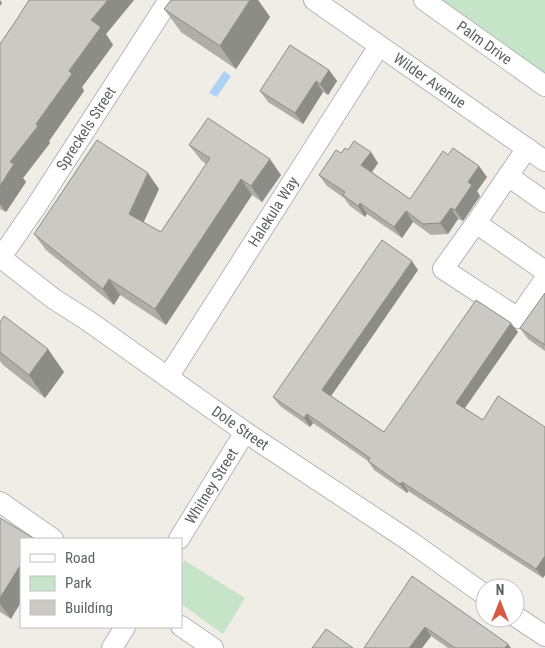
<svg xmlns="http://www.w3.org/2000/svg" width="545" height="648" font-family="'Roboto Condensed',sans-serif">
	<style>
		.green { fill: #c5e4c8 }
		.water { fill: #aed2f7 }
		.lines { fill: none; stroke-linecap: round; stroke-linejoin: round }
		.minor-casing { stroke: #b3b6ba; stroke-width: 22 }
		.minor { stroke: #fff; stroke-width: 20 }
		.wall { fill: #aeada8 }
		.shaded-wall { fill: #8d8d88 }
		.building { fill: #cac9c3; stroke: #8d8d88 }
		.labels { text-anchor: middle; stroke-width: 5; stroke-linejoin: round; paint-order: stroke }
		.street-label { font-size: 15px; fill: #5e6165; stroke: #fff }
	</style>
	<rect width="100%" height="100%" fill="#efede6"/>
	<g class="green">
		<path d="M424,0H545V86Z"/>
		<path d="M184,560L245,598L223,634L181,604V566Z"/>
	</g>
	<path class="water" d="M224,71L231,76L217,97L209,93Z"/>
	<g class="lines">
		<defs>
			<g id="minor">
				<path id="s1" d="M314,0L545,161"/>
				<path id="s2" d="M424,0L545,86"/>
				<path d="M527,148L476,223L545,271"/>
				<path d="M508,176L545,202"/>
				<path d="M476,223L443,269L518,318L545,279"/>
				<path id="s3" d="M0,257L54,299L87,320L245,432L411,542L485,595"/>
				<path id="s4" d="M1,257L35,208L169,0"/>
				<path id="s5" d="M168,377L379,46"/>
				<path d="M0,502L53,539"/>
				<path id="s6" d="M179,539L245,432"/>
				<path d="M515,616L545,636"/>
				<path d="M181,626L213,648"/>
				<path d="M112,648L125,627"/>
			</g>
		</defs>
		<use href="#minor" class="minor-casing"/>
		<use href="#minor" class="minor"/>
	</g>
	<g class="wall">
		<path d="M29,0H134L106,34L113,45L82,87L84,91L49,141L50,143L23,178L26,182L6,212L0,209V44L17,19Z"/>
		<path d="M171,0H258L270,17L236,69L181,32L164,9Z"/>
		<path d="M329,70L337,81L328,95L323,92L303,124L268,102L260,91Z"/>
		<path d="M189,145L281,175L262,202L252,195L166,325L120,295L114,305L46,250L34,234L159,189L143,222L161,232L206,164L201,160Z"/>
		<path d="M348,150L378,163L372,172L410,199L448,155L487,177L477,191L480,196L463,221L458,219L448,234L431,235L413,222L402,238L367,214L365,217L350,206L344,198L327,186L319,175L341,153Z"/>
		<path d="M418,270L331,396L384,432L518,332L465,408L483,420L545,427V575L543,578L408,491L407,493L374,470L368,461L313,423L310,427L280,406L273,397Z"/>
		<path d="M545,293V351L528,339L520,328Z"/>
		<path d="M0,322L64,372L45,398L3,365L0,361Z"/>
		<path d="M0,518L11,619L0,612Z"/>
		<path d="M412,576L511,648H448L431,636L422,648Z"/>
	</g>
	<g class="shaded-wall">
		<path d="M0,0L2,3L0,6Z"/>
		<path d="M108,0H134L106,34L113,45L82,87L84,91L49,141L50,143L23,178L26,182L6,212L0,204V186L10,162L36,124L69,71L91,20Z"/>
		<path d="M250,0H258L270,17L236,69L220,46Z"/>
		<path d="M329,70L337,81L328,95L320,84Z"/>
		<path d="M316,81L323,92L303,124L295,113Z"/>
		<path d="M371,152L378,163L369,176L361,165Z"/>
		<path d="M270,159L281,175L262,202L251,186Z"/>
		<path d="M479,166L487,177L477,191L480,196L463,221L455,210L468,182Z"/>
		<path d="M148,173L159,189L140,230L129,214Z"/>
		<path d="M241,179L252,195L166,325L155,309Z"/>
		<path d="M360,203L367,214L365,217L358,206Z"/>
		<path d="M451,208L458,219L448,234L440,223Z"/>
		<path d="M406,211L413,222L402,238L394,227Z"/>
		<path d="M412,261L418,270L329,399L322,390Z"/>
		<path d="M109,279L120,295L114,305L103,289Z"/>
		<path d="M511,323L518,332L462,412L456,403Z"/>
		<path d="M48,349L64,372L45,398L29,375Z"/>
		<path d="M307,414L313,423L310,427L304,418Z"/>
		<path d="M402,482L408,491L407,493L400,484Z"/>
		<path d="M545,556V575L543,578L536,569Z"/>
		<path d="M21,564V602L11,619L0,604V598Z"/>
		<path d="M425,627L431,636L422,648H409Z"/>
		<path d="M508,644L511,648H505Z"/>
	</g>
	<g class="building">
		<path d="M29,0H108L91,20L101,27L69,71L72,74L36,124L38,126L10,162L14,164L0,186V44L17,19Z"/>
		<path d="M171,0H250L220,46L164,9Z"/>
		<path d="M290,45L329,70L320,84L316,81L295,113L260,91Z"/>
		<path d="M208,118L270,159L251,186L241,179L155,309L109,279L103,289L34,234L97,140L148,173L129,214L161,232L210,158L189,145Z"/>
		<path d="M354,141L371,152L361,165L410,199L443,151L448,155L453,148L479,166L468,182L472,185L455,210L451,208L440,223L423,224L406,211L394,227L360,203L358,206L343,195L345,192L319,175L336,150L341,153L345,148L348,150Z"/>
		<path d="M382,240L412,261L322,390L384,432L476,300L511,323L456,403L483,420L498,396L545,427V556L536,569L402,482L400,484L368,461L370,458L307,414L304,418L273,397Z"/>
		<path d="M545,293V345L520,328Z"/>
		<path d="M4,316L48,349L29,375L0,352V322Z"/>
		<path d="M0,518L35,539H21V564L0,598Z"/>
		<path d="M412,576L508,644L505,648H455L425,627L409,648H364Z"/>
		<path d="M326,629L353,648H312Z"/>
	</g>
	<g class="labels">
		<g class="street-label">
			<text dy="5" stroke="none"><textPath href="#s2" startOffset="74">Palm Drive</textPath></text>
			<text dy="5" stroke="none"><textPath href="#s1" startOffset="141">Wilder Avenue</textPath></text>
			<text dy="5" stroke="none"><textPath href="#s4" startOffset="154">Spreckels Street</textPath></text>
			<text dy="5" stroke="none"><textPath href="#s5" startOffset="196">Halekula Way</textPath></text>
			<text dy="5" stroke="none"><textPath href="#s3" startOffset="295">Dole Street</textPath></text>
			<text dy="5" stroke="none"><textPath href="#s6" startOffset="62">Whitney Street</textPath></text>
		</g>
	</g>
	<rect x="20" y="538" width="162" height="90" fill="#ffffff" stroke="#bfc0c1"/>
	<rect x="30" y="554" width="25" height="8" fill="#ffffff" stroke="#bfc0c1"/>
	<text x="65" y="563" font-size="15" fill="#5e6165">Road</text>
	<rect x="30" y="576" width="25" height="15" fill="#c5e4c8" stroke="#bfc0c1"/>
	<text x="65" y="588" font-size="15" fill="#5e6165">Park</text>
	<rect x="30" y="600" width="25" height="15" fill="#cac9c3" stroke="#bfc0c1"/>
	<text x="65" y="613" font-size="15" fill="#5e6165">Building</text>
	<g transform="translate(500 603)"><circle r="24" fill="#ffffff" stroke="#bfc0c1"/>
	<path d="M0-4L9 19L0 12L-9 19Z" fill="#da5842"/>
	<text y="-8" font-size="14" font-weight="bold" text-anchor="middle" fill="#5e6165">N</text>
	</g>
</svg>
